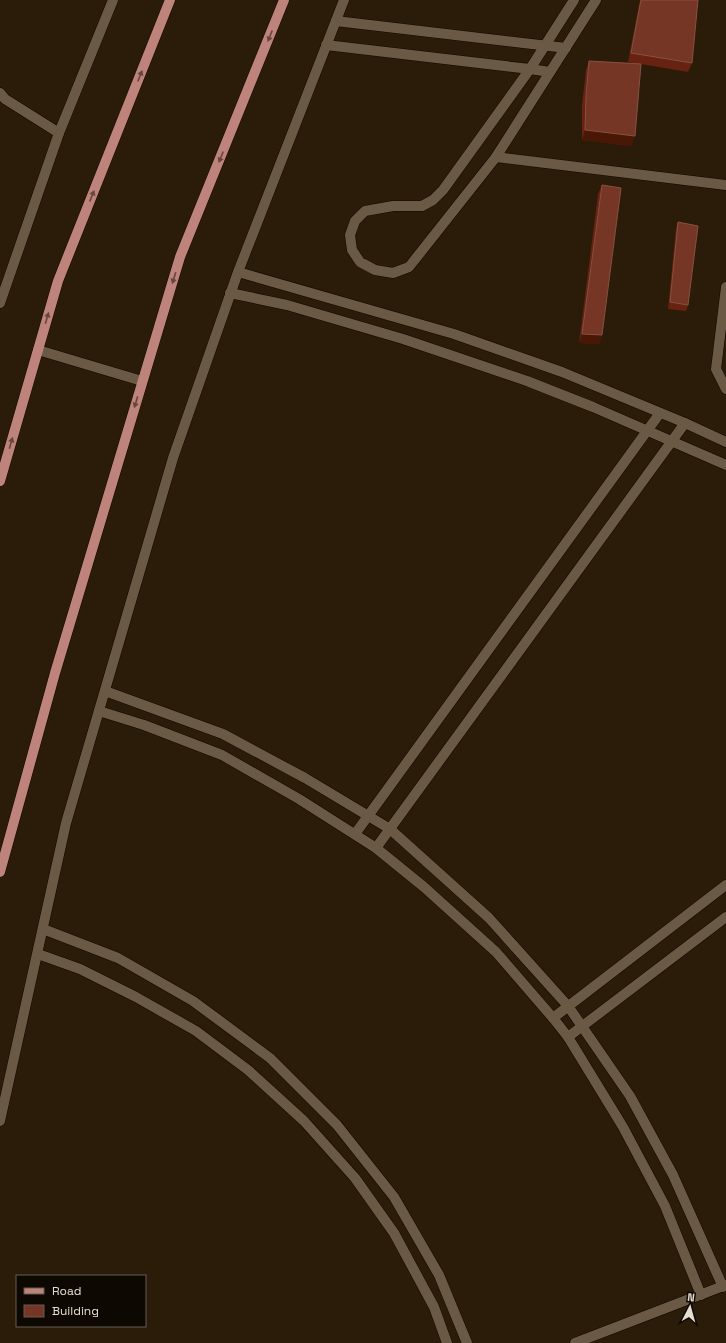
<svg xmlns="http://www.w3.org/2000/svg" width="726" height="1343" font-family="'Space Grotesk',sans-serif">
	<style>
		.lines { fill: none; stroke-linecap: round; stroke-linejoin: round }
		.minor-casing { stroke: #120600; stroke-width: 11 }
		.major-casing { stroke: #120600; stroke-width: 11 }
		.minor { stroke: #6a5a45; stroke-width: 10 }
		.major { stroke: #be837a; stroke-width: 10 }
		.wall { fill: #682211 }
		.shaded-wall { fill: #491705 }
		.building { fill: #753626; stroke: #875041 }
		.oneway { fill: #66463e }
	</style>
	<rect width="100%" height="100%" fill="#2a1c09"/>
	<g class="lines">
		<defs>
			<g id="minor">
				<path d="M574,0L530,69L443,190L433,200L422,206H393L365,211L355,221L350,235L352,250L360,262L375,270L393,273L409,267L496,157L596,0"/>
				<path d="M336,21L566,48"/>
				<path d="M326,45L530,69L550,72"/>
				<path d="M0,93L5,99L59,133"/>
				<path d="M496,157L726,185"/>
				<path d="M238,272L454,334L562,372L685,423L726,442"/>
				<path d="M726,287L716,369L726,389"/>
				<path d="M230,293L287,305L403,339L527,381L593,407L726,465"/>
				<path d="M0,303L59,133L113,0"/>
				<path d="M38,350L142,381"/>
				<path d="M105,691L223,734L305,778L390,829L489,918L568,1006L630,1096L673,1175L723,1287"/>
				<path d="M99,711L144,725L222,755L299,799L376,848L424,887L496,952L553,1018L568,1037L623,1127L665,1206L701,1295"/>
				<path d="M355,834L660,413"/>
				<path d="M376,848L685,423"/>
				<path d="M43,929L118,958L193,1001L270,1058L337,1125L394,1197L439,1275L467,1343"/>
				<path d="M38,954L80,969L136,997L196,1031L248,1070L304,1121L355,1178L394,1233L434,1307L447,1343"/>
				<path d="M553,1018L726,885"/>
				<path d="M568,1037L726,917"/>
				<path d="M0,1121L66,823L173,458L238,272L344,0"/>
				<path d="M575,1343L726,1285"/>
			</g>
			<g id="major">
				<path d="M0,481L58,281L170,0"/>
				<path d="M0,872L55,673L180,257L284,0"/>
			</g>
		</defs>
		<use href="#minor" class="minor-casing"/>
		<use href="#major" class="major-casing"/>
		<use href="#minor" class="minor"/>
		<use href="#major" class="major"/>
	</g>
	<g class="wall">
		<path d="M640,0H698L692,63L688,72L641,64L635,136L631,146L582,140V105L586,70L589,61L634,63L628,62Z"/>
		<path d="M602,185V335L599,344L579,343L598,194Z"/>
		<path d="M678,222L688,305L686,311L668,309L676,228Z"/>
	</g>
	<g class="shaded-wall">
		<path d="M585,130L635,136L631,146L582,140Z"/>
		<path d="M582,334L602,335L599,344L579,343Z"/>
	</g>
	<g class="building">
		<path d="M641,0H698L692,63L631,53Z"/>
		<path d="M589,61L641,64L635,136L585,130L586,96Z"/>
		<path d="M602,185L621,188L602,335L582,334Z"/>
		<path d="M678,222L698,226L688,305L670,302Z"/>
	</g>
	<defs><path id="oneway-solid" d="M-6-.8H1V-3.2L6.5 0L1 3.2V.8H-6Z"/></defs>
	<g class="oneway">
		<use href="#oneway-solid" transform="translate(270 36) rotate(112)"/>
		<use href="#oneway-solid" transform="translate(140 76) rotate(-68)"/>
		<use href="#oneway-solid" transform="translate(221 157) rotate(112)"/>
		<use href="#oneway-solid" transform="translate(92 196) rotate(-68)"/>
		<use href="#oneway-solid" transform="translate(174 278) rotate(107)"/>
		<use href="#oneway-solid" transform="translate(47 318) rotate(-74)"/>
		<use href="#oneway-solid" transform="translate(136 402) rotate(107)"/>
		<use href="#oneway-solid" transform="translate(11 443) rotate(-74)"/>
	</g>
	<rect x="16" y="1275" width="130" height="52" fill="#0e0803" stroke="#645d55"/>
	<rect x="24" y="1288" width="20" height="6" fill="#be837a" stroke="#645d55"/>
	<text x="52" y="1295" font-size="12" fill="#e6ddd1">Road</text>
	<rect x="24" y="1305" width="20" height="12" fill="#753626" stroke="#645d55"/>
	<text x="52" y="1315" font-size="12" fill="#e6ddd1">Building</text>
	<g transform="translate(690 1307) rotate(6)" stroke="#0e0803" stroke-width="3" paint-order="stroke">
	<path d="M0-3L7 15L0 10L-7 15Z" fill="#e6ddd1"/>
	<text y="-6" font-size="11" font-weight="bold" text-anchor="middle" fill="#e6ddd1">N</text>
	</g>
</svg>
